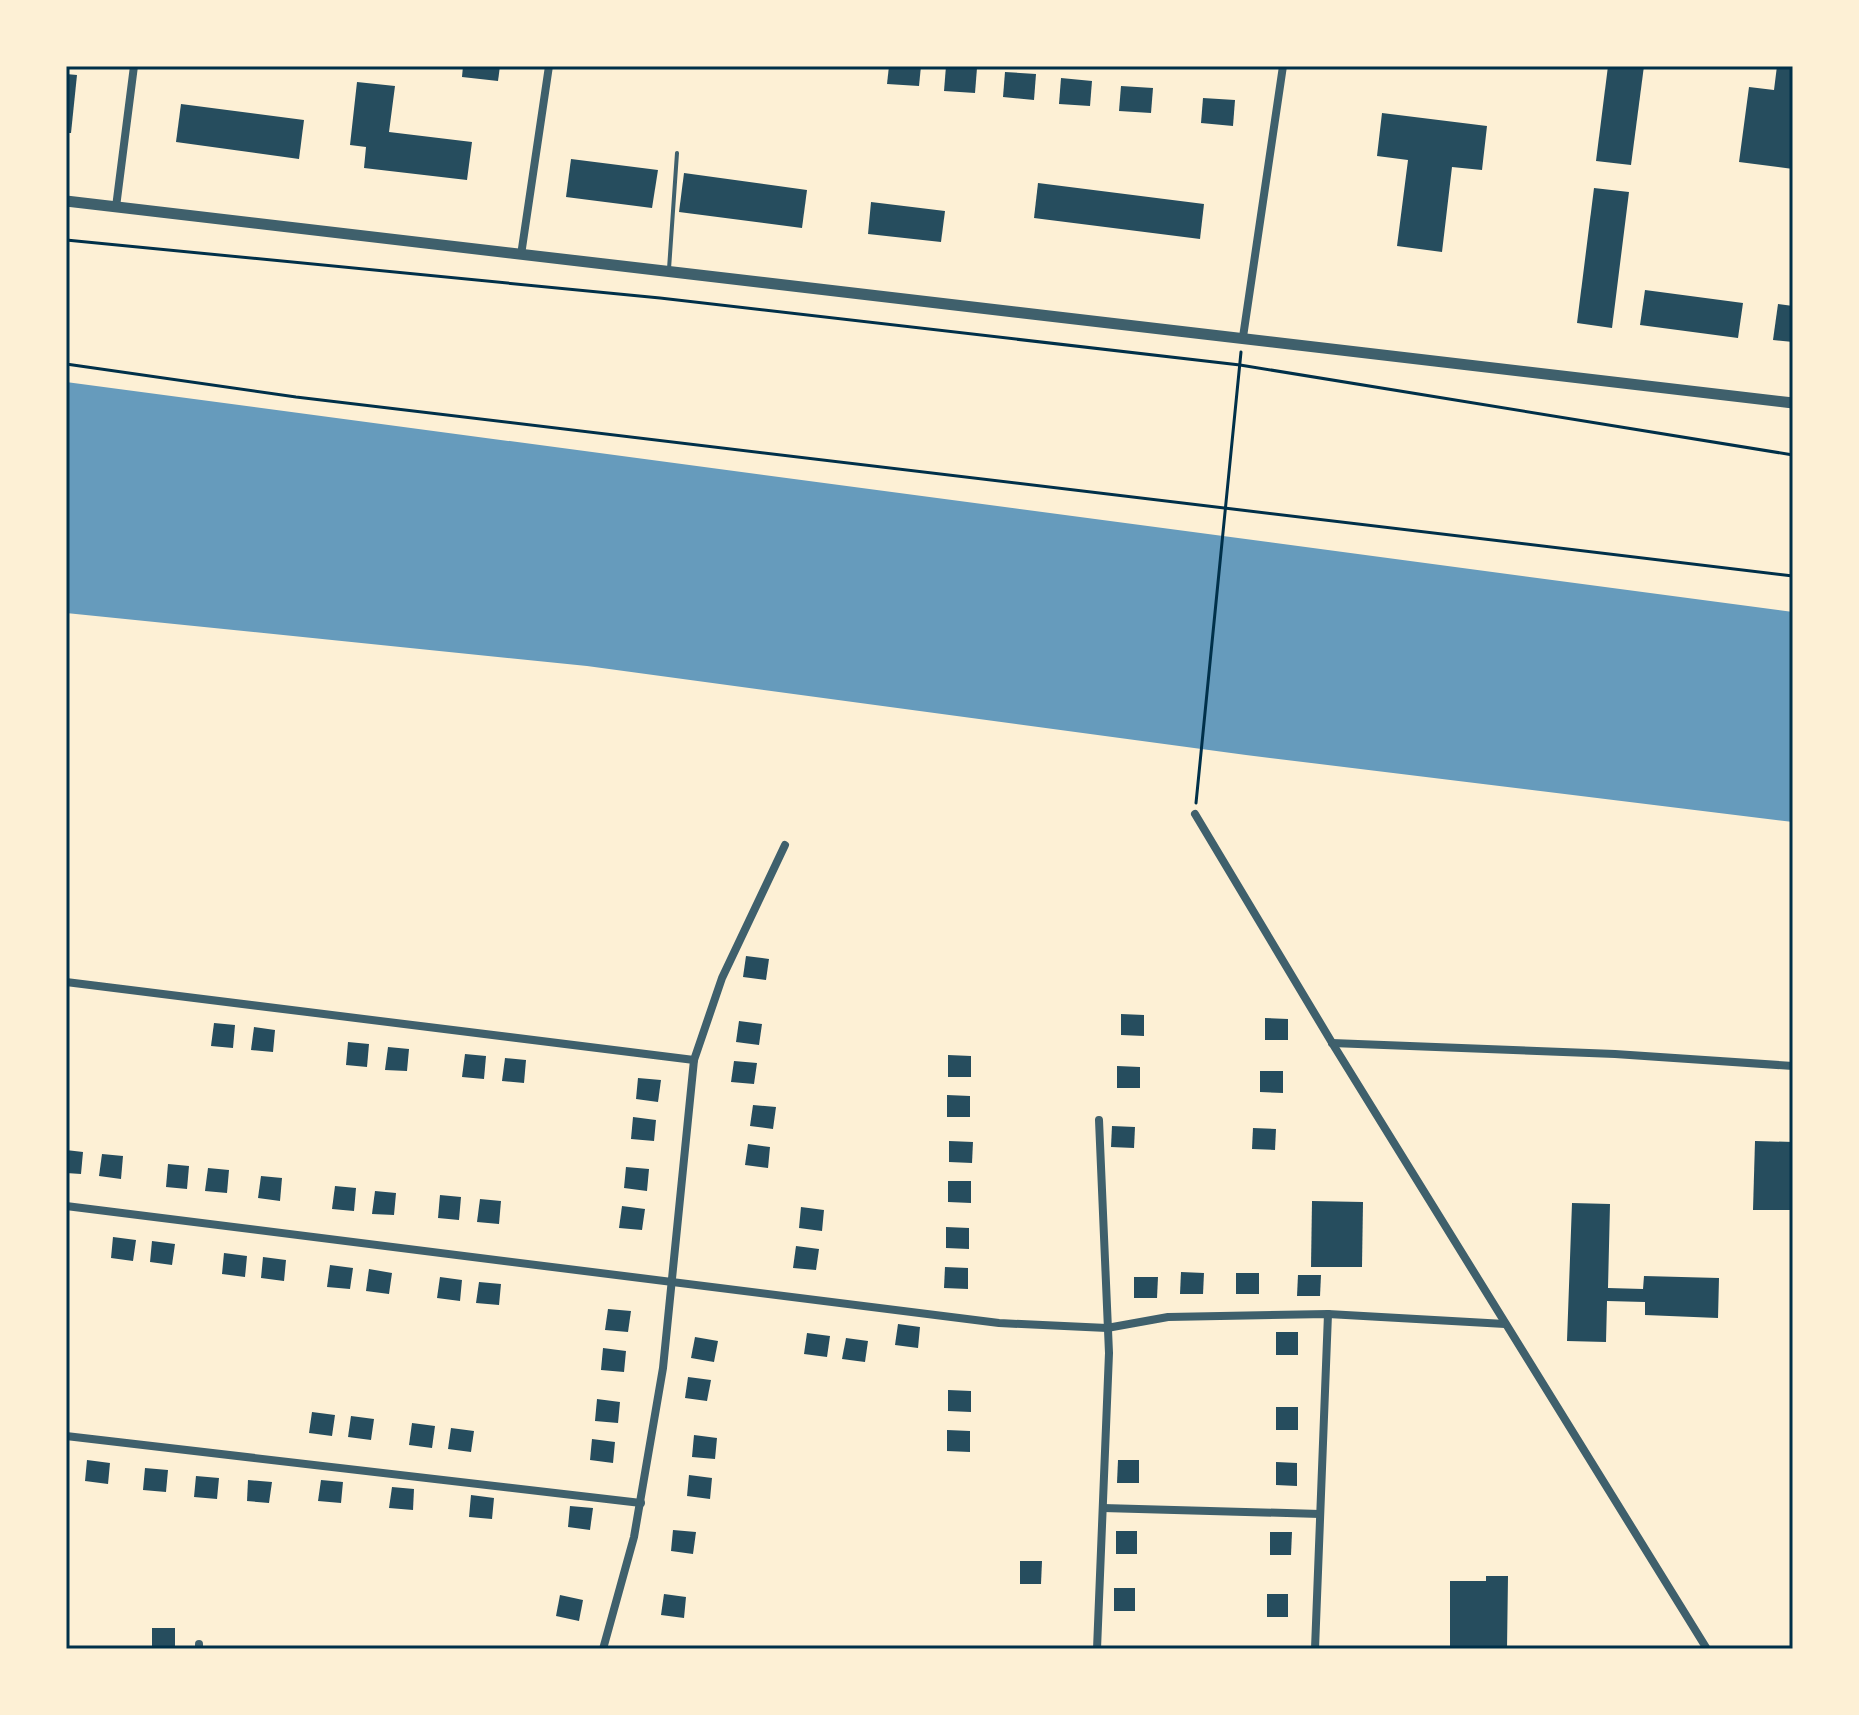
<svg xmlns="http://www.w3.org/2000/svg" width="1859" height="1715" font-family="'Sofia Sans Condensed',sans-serif">
	<style>
		.water { fill: #669bbc }
		.building { fill: #264d5e }
		.lines { fill: none; stroke-linecap: round; stroke-linejoin: round }
		.path { stroke: #003049; stroke-width: 3 }
		.service { stroke: #3f606c; stroke-width: 4 }
		.minor { stroke: #3f606c; stroke-width: 8 }
		.tertiary { stroke: #3f606c; stroke-width: 11 }
		.neatline { fill: none; stroke: #003049; stroke-width: 3 }
	</style>
	<rect width="100%" height="100%" fill="#fdf0d5"/>
	<path class="water" d="M66,382L1793,612V822L1246,755L587,666L66,613Z"/>
	<g class="building">
		<path d="M463,66H500L498,81L462,77Z"/>
		<path d="M889,66H921L919,86L887,84Z"/>
		<path d="M946,66L977,68L975,93L944,91Z"/>
		<path d="M1608,66H1644L1631,165L1596,161Z"/>
		<path d="M1777,66H1793V169L1739,162L1749,87L1774,90Z"/>
		<path d="M1005,72L1036,74L1034,100L1003,97Z"/>
		<path d="M66,74L77,75L71,133H66Z"/>
		<path d="M1061,78L1092,81L1090,106L1059,104Z"/>
		<path d="M357,82L395,86L389,132L472,142L467,180L364,168L366,147L350,145Z"/>
		<path d="M1121,86L1153,88L1151,113L1119,111Z"/>
		<path d="M1203,98L1235,100L1233,126L1201,123Z"/>
		<path d="M181,104L304,120L299,159L176,142Z"/>
		<path d="M1382,113L1487,126L1482,170L1452,167L1442,252L1397,246L1408,160L1377,156Z"/>
		<path d="M571,159L658,170L652,208L566,197Z"/>
		<path d="M684,173L807,190L802,228L679,212Z"/>
		<path d="M1038,183L1204,204L1200,239L1034,218Z"/>
		<path d="M1594,188L1629,192L1612,328L1577,323Z"/>
		<path d="M871,202L945,211L941,242L868,234Z"/>
		<path d="M1645,290L1743,303L1738,338L1640,325Z"/>
		<path d="M1778,304L1793,306V342L1773,340Z"/>
		<path d="M746,956L769,959L766,980L743,977Z"/>
		<path d="M1121,1014L1144,1015V1036L1121,1035Z"/>
		<path d="M1265,1018L1288,1019V1040H1265Z"/>
		<path d="M739,1021L762,1024L759,1045L736,1042Z"/>
		<path d="M214,1023L235,1025L233,1048L211,1046Z"/>
		<path d="M254,1027L275,1030L273,1052L251,1050Z"/>
		<path d="M348,1042L369,1044L367,1067L346,1065Z"/>
		<path d="M388,1047L409,1049L407,1071L385,1070Z"/>
		<path d="M465,1054L486,1056L484,1079L462,1077Z"/>
		<path d="M948,1055L971,1056V1077H948Z"/>
		<path d="M505,1058L526,1060L524,1083L502,1081Z"/>
		<path d="M734,1061L757,1063L754,1084L731,1082Z"/>
		<path d="M1117,1066L1140,1067V1088H1117Z"/>
		<path d="M1260,1071H1283V1093L1260,1092Z"/>
		<path d="M638,1078L661,1080L658,1102L636,1099Z"/>
		<path d="M947,1095L970,1096V1117H947Z"/>
		<path d="M753,1105L776,1107L773,1129L750,1126Z"/>
		<path d="M633,1117L656,1120L654,1141L631,1139Z"/>
		<path d="M1112,1126L1135,1127L1134,1148L1111,1147Z"/>
		<path d="M1253,1128L1276,1129L1275,1150L1252,1149Z"/>
		<path d="M949,1141L973,1142L972,1163L949,1162Z"/>
		<path d="M1755,1141L1793,1142V1210H1753Z"/>
		<path d="M748,1144L770,1147L768,1168L745,1165Z"/>
		<path d="M66,1150L83,1152L81,1174L66,1173Z"/>
		<path d="M102,1154L123,1156L121,1179L99,1176Z"/>
		<path d="M168,1164L189,1166L187,1189L166,1187Z"/>
		<path d="M626,1167L649,1169L647,1191L624,1188Z"/>
		<path d="M208,1168L229,1170L227,1193L205,1191Z"/>
		<path d="M261,1176L282,1178L280,1201L258,1198Z"/>
		<path d="M948,1181H971V1203L948,1202Z"/>
		<path d="M335,1186L356,1188L354,1211L332,1209Z"/>
		<path d="M375,1191L396,1193L394,1215L372,1214Z"/>
		<path d="M440,1195L461,1197L459,1220L438,1218Z"/>
		<path d="M480,1199L501,1201L499,1224L477,1222Z"/>
		<path d="M1312,1201L1363,1202L1362,1267H1311Z"/>
		<path d="M1572,1203L1610,1204L1608,1288L1643,1289L1644,1276L1719,1278L1718,1318L1645,1315V1302L1607,1301L1606,1342L1567,1341Z"/>
		<path d="M622,1206L645,1209L642,1230L619,1228Z"/>
		<path d="M801,1207L824,1210L822,1231L799,1228Z"/>
		<path d="M946,1227L969,1228V1249L946,1248Z"/>
		<path d="M113,1237L136,1240L133,1261L111,1258Z"/>
		<path d="M152,1241L175,1244L172,1265L150,1262Z"/>
		<path d="M796,1246L819,1249L816,1270L793,1268Z"/>
		<path d="M224,1253L247,1256L245,1277L222,1274Z"/>
		<path d="M263,1257L286,1260L284,1281L261,1278Z"/>
		<path d="M330,1265L353,1268L350,1289L327,1287Z"/>
		<path d="M945,1267L968,1268V1289L944,1288Z"/>
		<path d="M369,1269L392,1273L389,1294L366,1291Z"/>
		<path d="M1181,1272L1204,1273L1203,1294H1180Z"/>
		<rect x="1236" y="1273" width="23" height="21"/>
		<path d="M1298,1275H1321L1320,1296H1297Z"/>
		<path d="M440,1277L462,1280L460,1301L437,1298Z"/>
		<path d="M1134,1277H1158L1157,1298H1134Z"/>
		<path d="M479,1282L501,1284L499,1305L476,1303Z"/>
		<path d="M608,1309L631,1311L628,1332L605,1330Z"/>
		<path d="M898,1324L920,1327L918,1348L895,1345Z"/>
		<rect x="1276" y="1332" width="22" height="23"/>
		<path d="M807,1333L830,1336L827,1357L804,1354Z"/>
		<path d="M695,1337L718,1341L714,1362L691,1358Z"/>
		<path d="M846,1338L868,1341L865,1362L842,1359Z"/>
		<path d="M603,1348L626,1351L624,1372L601,1370Z"/>
		<path d="M688,1377L711,1380L707,1401L685,1398Z"/>
		<path d="M948,1390L971,1391V1412L948,1411Z"/>
		<path d="M597,1399L620,1402L618,1423L595,1421Z"/>
		<rect x="1276" y="1407" width="22" height="23"/>
		<path d="M312,1412L335,1415L332,1436L309,1433Z"/>
		<path d="M351,1416L374,1419L371,1440L348,1437Z"/>
		<path d="M412,1423L435,1426L432,1448L409,1445Z"/>
		<path d="M451,1428L474,1431L471,1452L448,1449Z"/>
		<path d="M947,1430L970,1431V1452L947,1451Z"/>
		<path d="M694,1435L717,1438L715,1459L692,1457Z"/>
		<path d="M592,1439L615,1442L613,1463L590,1460Z"/>
		<path d="M87,1460L110,1463L108,1484L85,1481Z"/>
		<path d="M1118,1460H1139V1483H1117Z"/>
		<path d="M1276,1462L1297,1463V1486L1276,1485Z"/>
		<path d="M145,1468L168,1470L166,1492L143,1490Z"/>
		<path d="M689,1475L712,1478L710,1499L687,1496Z"/>
		<path d="M196,1476L219,1478L217,1499L194,1497Z"/>
		<path d="M248,1480L272,1482L269,1503L247,1501Z"/>
		<path d="M321,1480L343,1482L341,1503L318,1501Z"/>
		<path d="M392,1487L414,1489L413,1510L389,1508Z"/>
		<path d="M471,1495L494,1498L492,1519L469,1517Z"/>
		<path d="M570,1506L593,1508L590,1530L568,1527Z"/>
		<path d="M673,1530L696,1532L693,1554L671,1551Z"/>
		<rect x="1116" y="1531" width="21" height="23"/>
		<path d="M1270,1532H1292L1291,1555H1270Z"/>
		<path d="M1020,1561H1042L1041,1584H1020Z"/>
		<path d="M1486,1576H1508L1507,1649H1450V1581H1486Z"/>
		<rect x="1114" y="1588" width="21" height="23"/>
		<path d="M664,1594L686,1597L684,1618L661,1615Z"/>
		<rect x="1267" y="1594" width="21" height="23"/>
		<path d="M560,1595L583,1600L579,1621L556,1616Z"/>
		<rect x="152" y="1628" width="23" height="21"/>
	</g>
	<g class="lines">
		<g class="path">
			<path d="M66,240L660,298L1240,365L1793,455"/>
			<path d="M66,364L296,397L1793,576"/>
			<path d="M1196,803L1241,352"/>
		</g>
		<path class="service" d="M669,269L677,153"/>
		<g class="minor">
			<path d="M116,207L134,66"/>
			<path d="M521,255L549,66"/>
			<path d="M1243,337L1283,66"/>
			<path d="M1195,814L1334,1046L1707,1649"/>
			<path d="M66,982L694,1060"/>
			<path d="M1332,1043L1615,1054L1793,1066"/>
			<path d="M66,1206L999,1323L1107,1328L1168,1317L1328,1314L1505,1324"/>
			<path d="M66,1436L641,1503"/>
			<path d="M1103,1508L1320,1514"/>
			<path d="M199,1649V1644"/>
			<path d="M603,1649L634,1537L663,1368L694,1060L722,978L785,845"/>
			<path d="M1097,1649L1109,1353L1099,1120"/>
			<path d="M1315,1649L1328,1314"/>
		</g>
		<path class="tertiary" d="M66,201L1793,403"/>
	</g>
	<rect width="1859" height="1715" fill="none" stroke="#fdf0d5" stroke-width="136"/>
	<rect x="68" y="68" width="1723" height="1579" class="neatline"/>
</svg>
